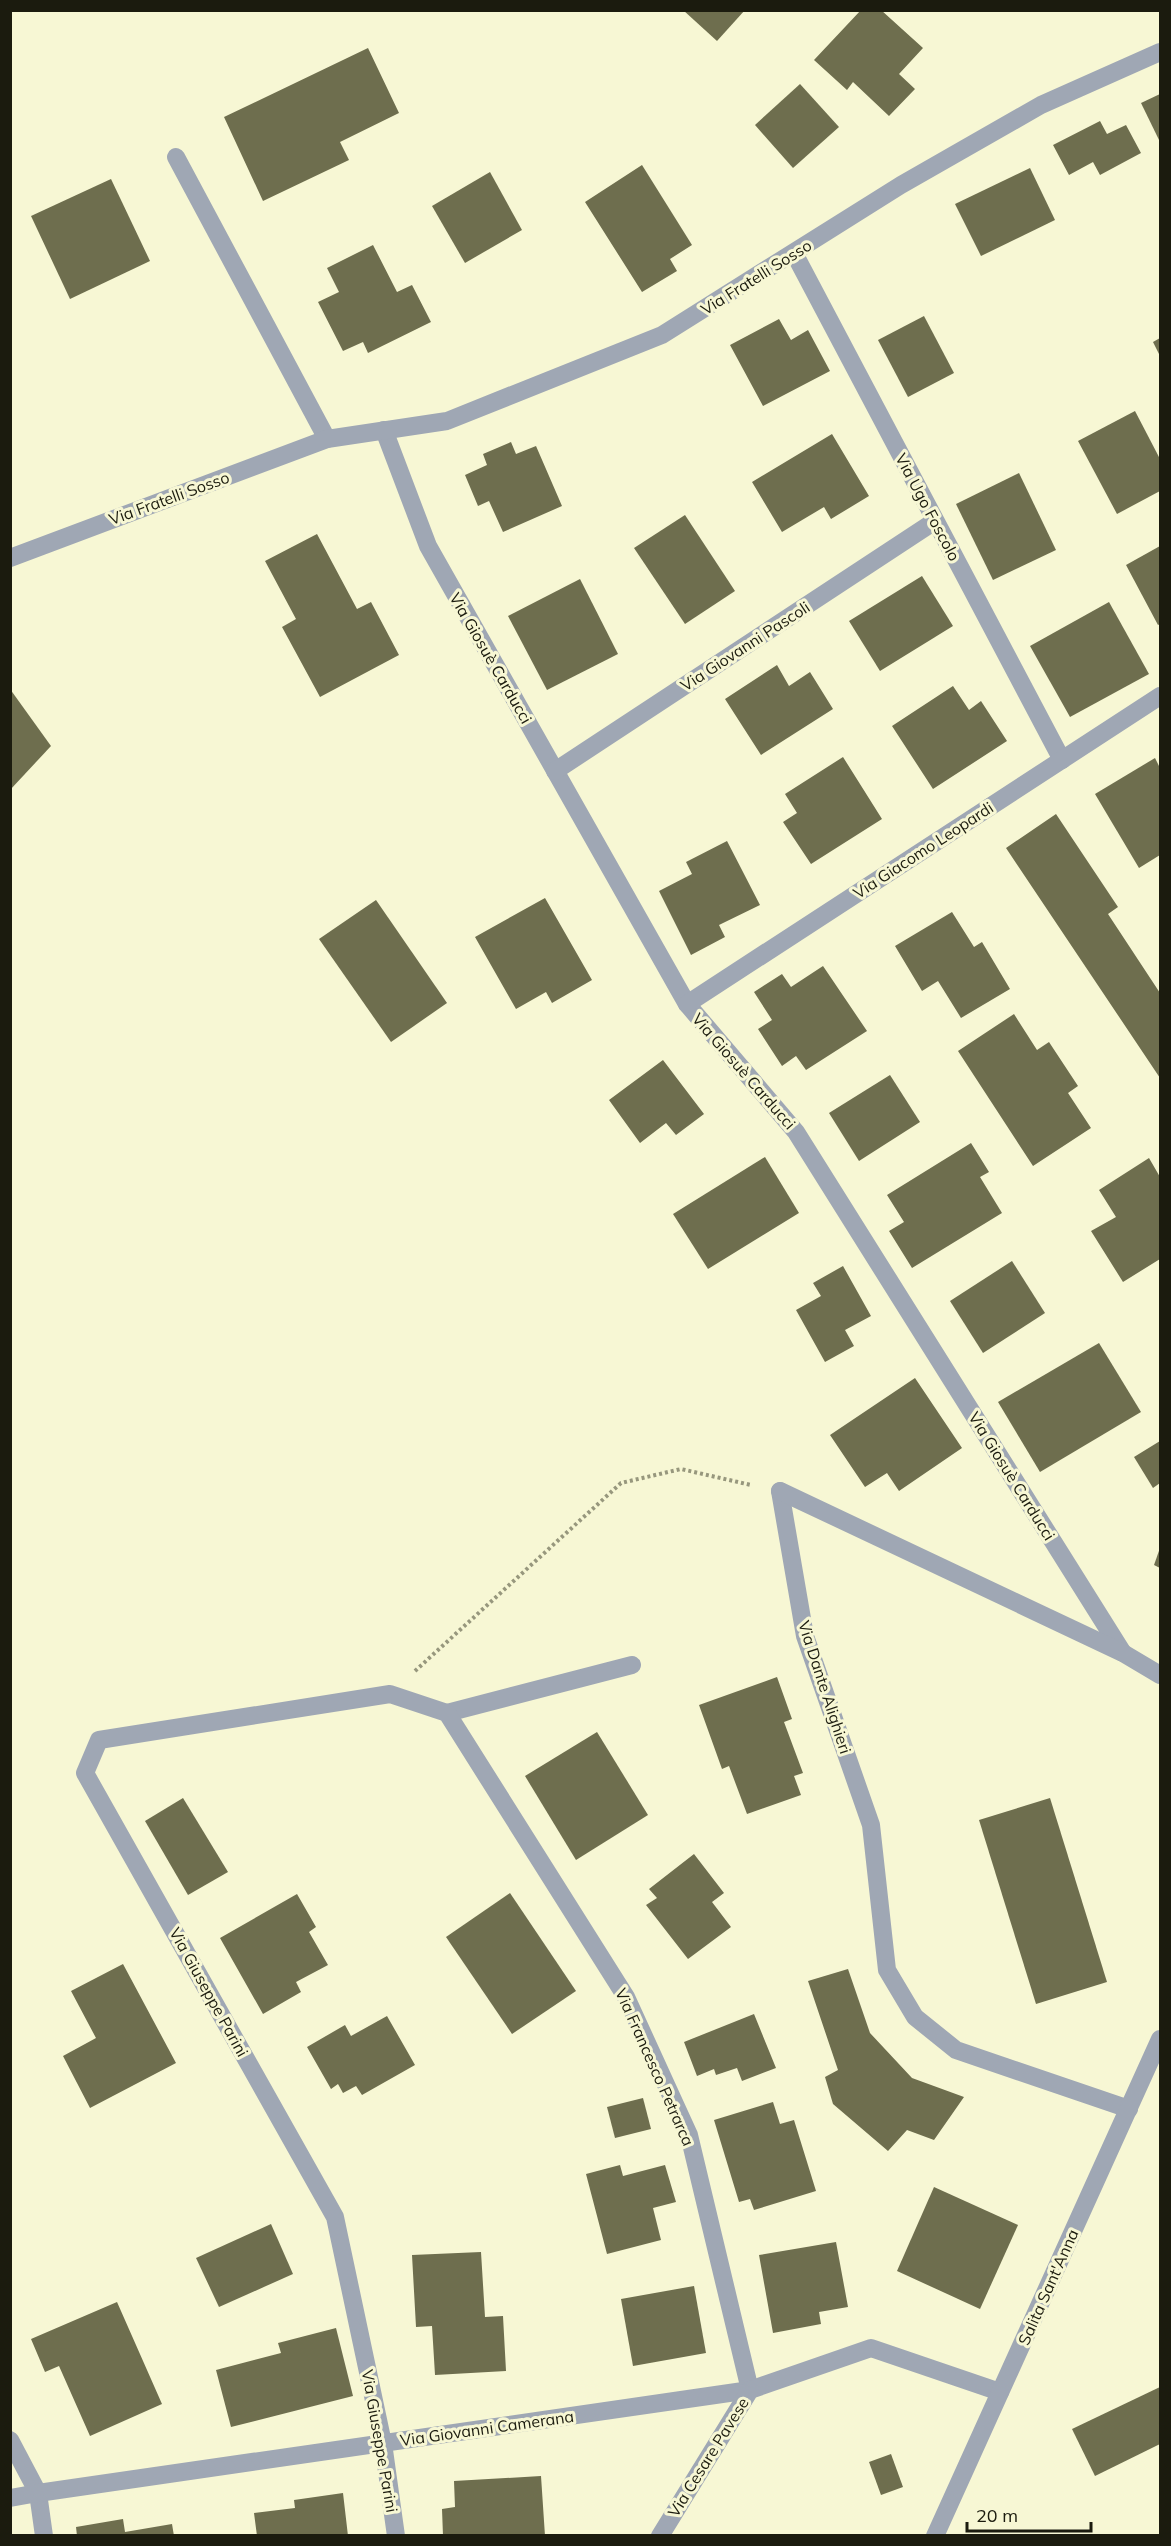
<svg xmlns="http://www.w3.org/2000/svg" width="1171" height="2546" font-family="Mulish,sans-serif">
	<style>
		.building { fill: #6e6e4e }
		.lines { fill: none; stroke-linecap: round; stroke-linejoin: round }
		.path { stroke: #97977d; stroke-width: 4; stroke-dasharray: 3 3; stroke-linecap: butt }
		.minor { stroke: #9fa7b4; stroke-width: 18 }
		.labels { text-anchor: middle; stroke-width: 6; stroke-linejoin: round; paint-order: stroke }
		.street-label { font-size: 16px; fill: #1b1b0e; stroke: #f7f7d4 }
	</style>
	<rect width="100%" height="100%" fill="#f7f7d4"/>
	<g class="building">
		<path d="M683,10H745L717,41Z"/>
		<path d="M861,10H881L923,48L899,74L915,89L889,116L853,82L847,90L814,60Z"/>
		<path d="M368,48L399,113L340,142L349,160L263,201L224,117Z"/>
		<path d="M800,84L839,127L793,168L755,125Z"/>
		<path d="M1160,94V142L1141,103Z"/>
		<path d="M1100,121L1107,134L1126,125L1141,153L1100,175L1093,162L1069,175L1053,145Z"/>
		<path d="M642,165L692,245L670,259L677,271L642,292L585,202Z"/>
		<path d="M1030,168L1055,220L981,256L955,204Z"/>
		<path d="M490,172L522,230L465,263L432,206Z"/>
		<path d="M111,179L150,261L70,299L31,216Z"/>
		<path d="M373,245L397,292L412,285L431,322L368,353L363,342L343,351L318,302L339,292L327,268Z"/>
		<path d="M924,316L954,373L908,397L878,340Z"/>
		<path d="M779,319L791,340L808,330L830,371L763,406L730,345Z"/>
		<path d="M1160,338V356L1153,342Z"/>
		<path d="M1135,411L1160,459V491L1117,514L1078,441Z"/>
		<path d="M832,434L869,496L831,519L824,507L782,532L752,482Z"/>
		<path d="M511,442L516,454L536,446L562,506L503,532L489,501L478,506L465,475L487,465L483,454Z"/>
		<path d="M1019,473L1056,550L993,580L956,504Z"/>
		<path d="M685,515L735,591L685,624L634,548Z"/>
		<path d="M317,534L357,609L371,602L399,655L320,697L282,627L296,619L265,561Z"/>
		<path d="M1160,546V624L1158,625L1126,565Z"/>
		<path d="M922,576L953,626L880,671L849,621Z"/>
		<path d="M580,579L618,654L547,690L508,616Z"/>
		<path d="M1109,602L1149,674L1070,717L1030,646Z"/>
		<path d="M777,665L789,686L810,672L833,709L761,755L725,699Z"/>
		<path d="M953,686L969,710L981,701L1007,741L933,789L892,726Z"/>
		<path d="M10,689L51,746L10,790Z"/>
		<path d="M843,757L882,819L811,864L783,822L797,813L785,794Z"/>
		<path d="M1155,758L1160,768V855L1139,868L1095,794Z"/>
		<path d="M1056,814L1118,907L1108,914L1160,993V1078L1006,848Z"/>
		<path d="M727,841L760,905L719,925L725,937L691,955L659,891L692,874L686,862Z"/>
		<path d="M545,898L592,980L552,1003L546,992L516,1009L475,937Z"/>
		<path d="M376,900L447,1003L391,1042L319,939Z"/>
		<path d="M952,912L974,947L982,942L1010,989L961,1018L938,981L922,991L895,946Z"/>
		<path d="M823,966L867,1031L806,1070L796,1056L782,1066L758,1029L772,1020L754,992L782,974L791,987Z"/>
		<path d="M1014,1014L1037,1050L1049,1042L1078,1086L1068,1093L1091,1128L1033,1166L958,1051Z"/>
		<path d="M663,1060L704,1114L676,1135L666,1123L640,1143L609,1100Z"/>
		<path d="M890,1075L920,1122L859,1161L829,1113Z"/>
		<path d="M971,1143L989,1172L980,1177L1002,1213L912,1268L889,1231L904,1222L887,1195Z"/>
		<path d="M765,1157L799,1213L708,1269L673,1214Z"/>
		<path d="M1149,1158L1160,1177V1259L1123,1282L1091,1231L1116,1217L1099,1190Z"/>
		<path d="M1012,1261L1045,1313L983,1353L950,1301Z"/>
		<path d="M843,1266L871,1316L845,1330L854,1346L825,1362L796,1310L821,1296L813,1283Z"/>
		<path d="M1099,1343L1141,1412L1040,1472L998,1402Z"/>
		<path d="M915,1378L962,1448L899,1491L887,1473L865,1487L830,1435Z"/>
		<path d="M1160,1441V1483L1153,1488L1134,1457Z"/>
		<path d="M1160,1548V1568L1154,1565Z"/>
		<path d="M777,1677L792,1719L784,1722L803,1773L794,1776L801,1795L747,1814L729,1766L722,1769L699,1705Z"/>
		<path d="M597,1732L648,1815L576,1860L525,1776Z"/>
		<path d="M183,1798L228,1872L188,1895L145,1821Z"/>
		<path d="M1050,1798L1107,1982L1036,2004L979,1820Z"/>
		<path d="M694,1854L724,1893L712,1902L731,1927L688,1959L646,1905L657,1898L649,1889Z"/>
		<path d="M510,1893L576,1991L512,2034L446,1937Z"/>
		<path d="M297,1894L316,1927L309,1932L328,1965L296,1982L301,1992L263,2014L220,1938Z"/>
		<path d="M123,1964L176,2063L90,2108L63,2056L96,2038L71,1991Z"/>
		<path d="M848,1969L870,2033L912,2078L964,2097L934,2140L907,2130L888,2151L833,2104L825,2077L838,2070L808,1981Z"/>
		<path d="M754,2014L776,2068L742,2081L737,2068L716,2075L714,2069L697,2076L684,2042Z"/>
		<path d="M387,2016L415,2065L362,2095L356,2086L343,2093L338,2084L331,2089L307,2047L345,2025L351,2036Z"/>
		<path d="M643,2098L651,2129L615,2138L607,2107Z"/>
		<path d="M773,2102L780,2124L794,2120L816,2191L754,2210L750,2199L739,2202L714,2120Z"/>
		<path d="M620,2165L623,2176L665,2165L676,2202L653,2208L661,2240L607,2254L586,2174Z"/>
		<path d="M934,2187L1018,2225L980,2309L897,2271Z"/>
		<path d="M271,2224L293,2274L219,2307L196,2258Z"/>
		<path d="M836,2242L848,2307L819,2312L821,2324L773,2333L759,2255Z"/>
		<path d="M481,2252L485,2317L503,2316L506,2371L435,2375L432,2326L416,2327L412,2255Z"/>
		<path d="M694,2286L706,2353L633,2366L621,2299Z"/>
		<path d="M117,2302L162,2404L90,2436L59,2366L45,2372L31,2339Z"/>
		<path d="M336,2328L353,2396L231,2427L216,2370L281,2353L278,2343Z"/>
		<path d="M1160,2387V2444L1095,2476L1072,2429Z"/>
		<path d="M891,2454L903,2487L881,2495L869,2462Z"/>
		<path d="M541,2476L545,2536H443L442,2509L455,2507L454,2481Z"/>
		<path d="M343,2493L348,2536H257L254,2513L295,2508L294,2500Z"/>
		<path d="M123,2519L125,2532L172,2524L174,2536H77L76,2527Z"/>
	</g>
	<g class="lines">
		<path class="path" d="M415,1671L621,1483L681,1469L751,1485"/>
		<g class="minor">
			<path d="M176,157L327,439"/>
			<path d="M794,253L1062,760"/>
			<path d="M384,430L428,546L687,1004L796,1132L1123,1653"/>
			<path d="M10,558L327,439L447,421L662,335L901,185L1041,105L1160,52"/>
			<path d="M555,771L935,521"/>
			<path d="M687,1004L1160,696"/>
			<path d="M780,1491L805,1636L871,1825L887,1970L915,2017L956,2050L1129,2109"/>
			<path d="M780,1491L1123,1653L1160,1675"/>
			<path d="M447,1713L632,1665"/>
			<path d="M10,2440L38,2493L44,2536"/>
			<path d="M10,2498L38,2493L750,2390L689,2135L626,1997L447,1713L390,1694L99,1740L85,1773L335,2217L383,2443L396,2536"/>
			<path d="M660,2536L750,2390L871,2348L1000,2392"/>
			<path d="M935,2536L1160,2039"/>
		</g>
	</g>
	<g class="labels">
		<g class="street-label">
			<text transform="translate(756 277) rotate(-32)" y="6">Via Fratelli Sosso</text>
			<text transform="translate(169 498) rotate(-20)" y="6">Via Fratelli Sosso</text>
			<text transform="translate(928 507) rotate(62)" y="6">Via Ugo Foscolo</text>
			<text transform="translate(745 646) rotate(-33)" y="6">Via Giovanni Pascoli</text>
			<text transform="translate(491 658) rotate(60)" y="6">Via Giosuè Carducci</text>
			<text transform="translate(923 850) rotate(-33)" y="6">Via Giacomo Leopardi</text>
			<text transform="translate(744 1071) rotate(49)" y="6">Via Giosuè Carducci</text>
			<text transform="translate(1012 1476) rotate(58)" y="6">Via Giosuè Carducci</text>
			<text transform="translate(825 1687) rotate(72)" y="6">Via Dante Alighieri</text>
			<text transform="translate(209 1992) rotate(61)" y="6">Via Giuseppe Parini</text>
			<text transform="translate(655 2067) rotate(66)" y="6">Via Francesco Petrarca</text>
			<text transform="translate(1048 2287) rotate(-66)" y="6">Salita Sant'Anna</text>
			<text transform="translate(487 2428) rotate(-8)" y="6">Via Giovanni Camerana</text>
			<text transform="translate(380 2441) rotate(80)" y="6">Via Giuseppe Parini</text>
			<text transform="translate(708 2457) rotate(-58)" y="6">Via Cesare Pavese</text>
		</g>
	</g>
	<rect width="1171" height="2546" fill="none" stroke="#1b1b0e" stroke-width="24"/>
	<path d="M967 2522v9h124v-9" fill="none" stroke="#1b1b0e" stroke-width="3"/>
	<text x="976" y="2522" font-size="18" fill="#1b1b0e" stroke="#f7f7d4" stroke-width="4.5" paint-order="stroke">20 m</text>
</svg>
